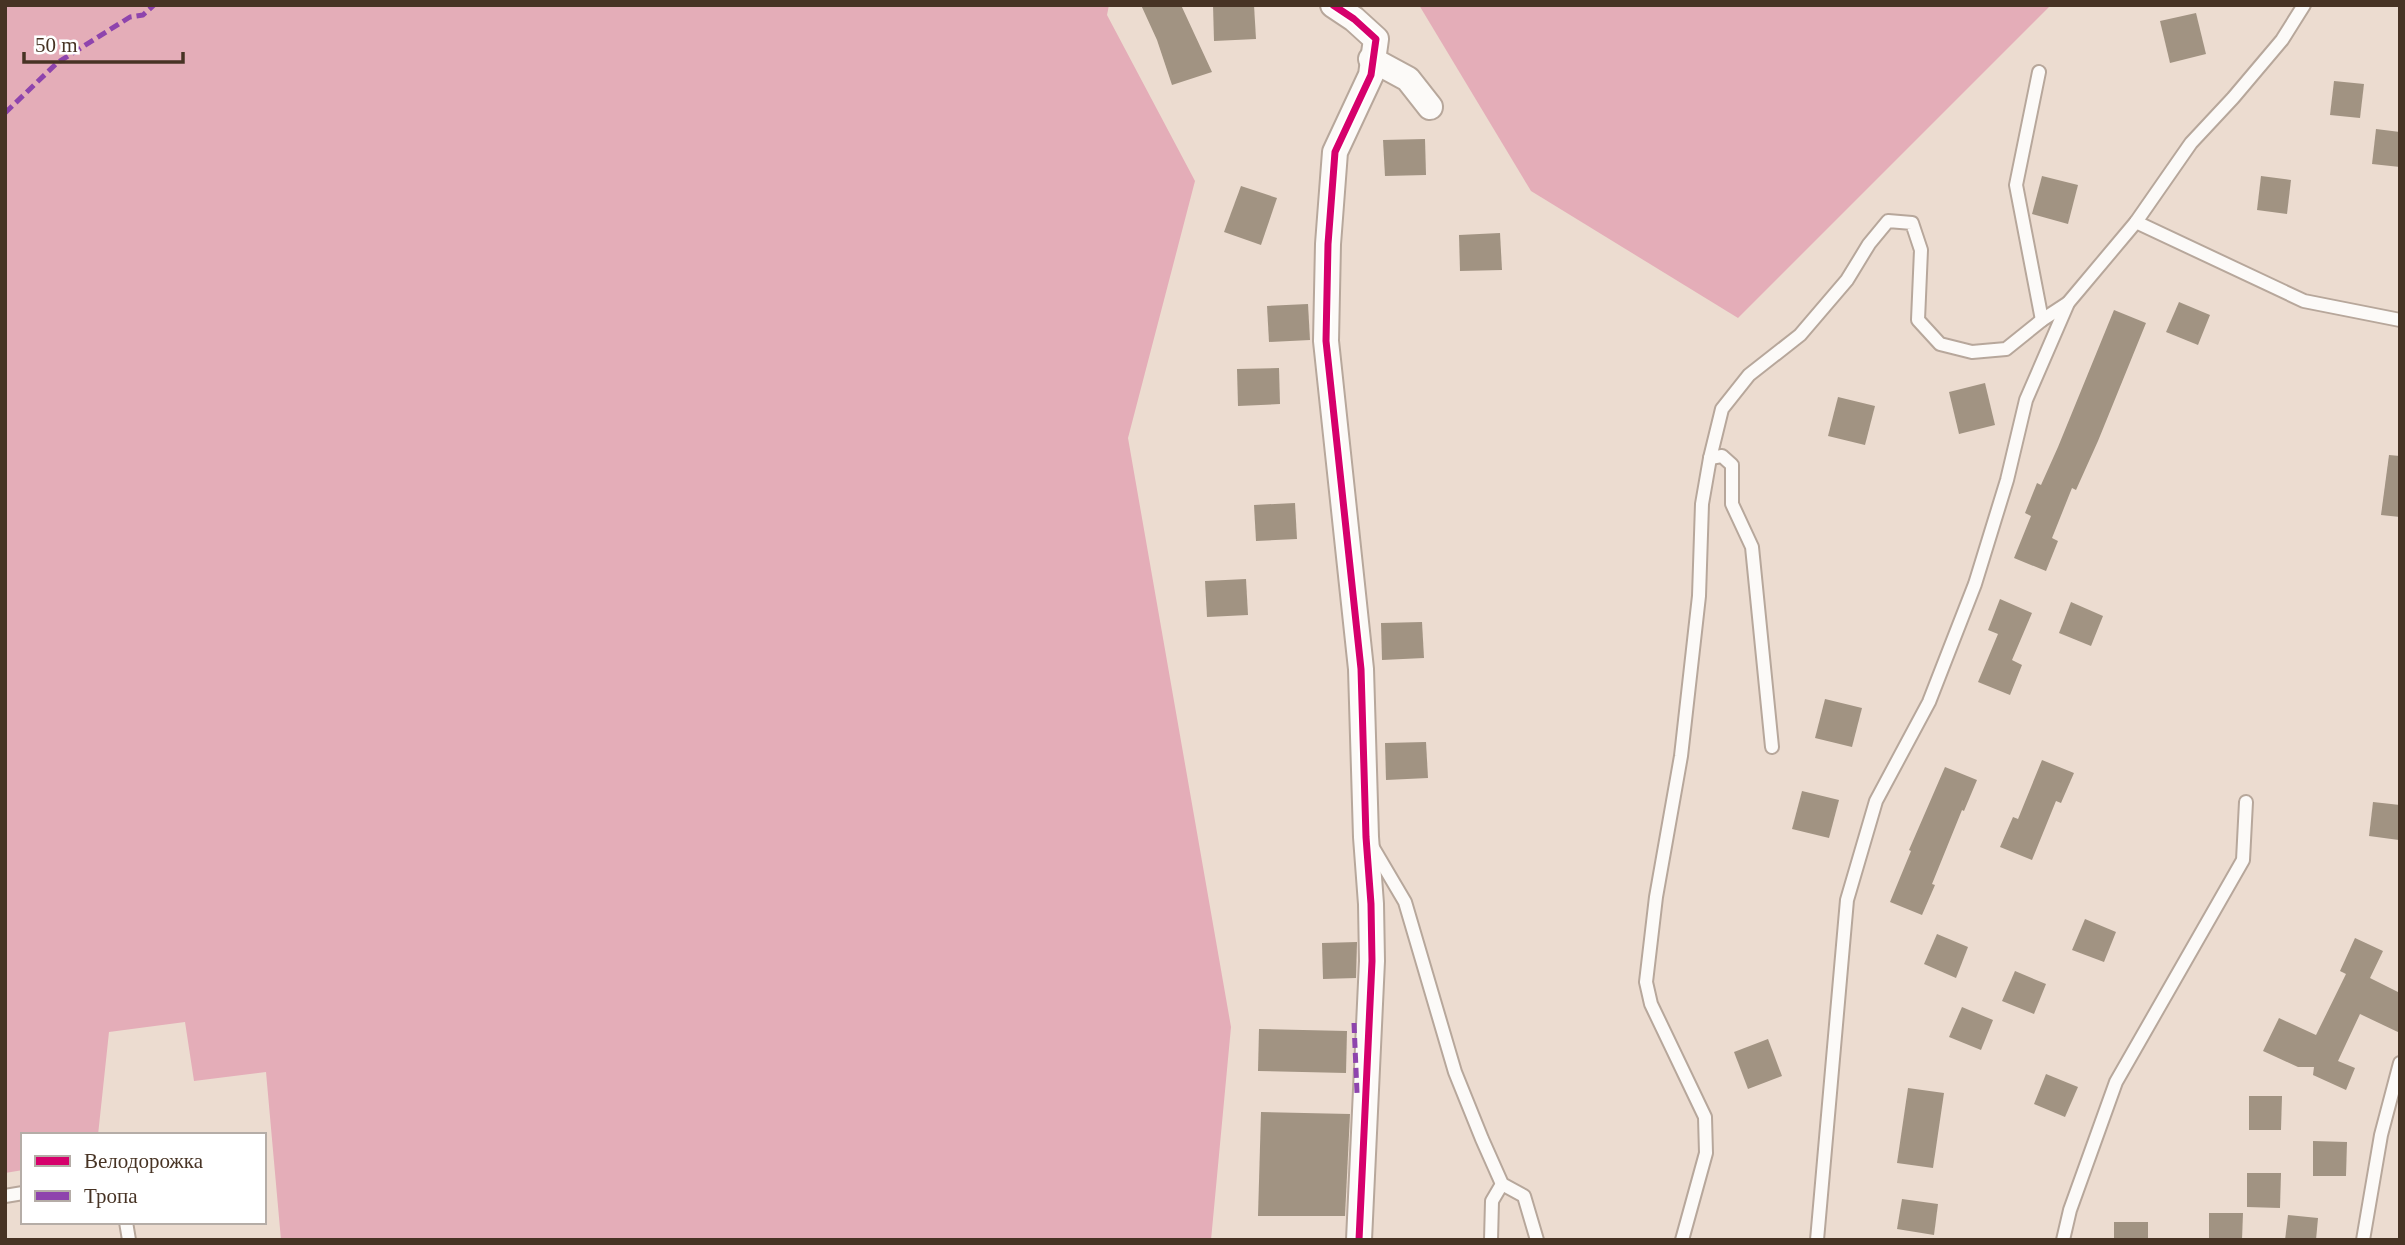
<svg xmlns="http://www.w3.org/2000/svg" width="2405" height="1245" font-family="Georgia,serif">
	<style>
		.forest { fill: #e4adb8 }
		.building { fill: #a19382 }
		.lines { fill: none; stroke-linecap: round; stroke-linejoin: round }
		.service-casing { stroke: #b7a79b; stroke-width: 16 }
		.minor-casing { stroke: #b7a79b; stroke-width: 28 }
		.service { stroke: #fcfaf8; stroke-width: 12 }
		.minor { stroke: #fcfaf8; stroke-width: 24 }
		.quiet { stroke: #8e44ad; stroke-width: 5; stroke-dasharray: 10 5; stroke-linecap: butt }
		.cycleway-casing { stroke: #fff; stroke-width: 11 }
		.cycleway { stroke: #d6006c; stroke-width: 7 }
	</style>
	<rect width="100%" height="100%" fill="#ecdcd0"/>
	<g class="forest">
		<path d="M5,5H1109L1107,15L1195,181L1128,438L1231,1027L1211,1240H281L266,1072L194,1081L185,1022L109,1032L98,1135H23V1170L5,1173Z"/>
		<path d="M1419,5H2051L1738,318L1531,191Z"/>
	</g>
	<g class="building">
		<path d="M1141,5H1181L1212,72L1172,85L1157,40Z"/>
		<path d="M1213,5H1254L1256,39L1214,41Z"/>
		<path d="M2196,13L2206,54L2170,63L2160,21Z"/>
		<path d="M2334,81L2364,84L2360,118L2330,115Z"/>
		<path d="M2376,129L2400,132V167L2372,164Z"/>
		<path d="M1425,139L1426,175L1385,176L1383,140Z"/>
		<path d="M2042,176L2078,185L2068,224L2032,214Z"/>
		<path d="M2261,176L2291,180L2287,214L2257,210Z"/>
		<path d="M1241,186L1277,198L1261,245L1224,232Z"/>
		<path d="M1500,233L1502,270L1460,271L1459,235Z"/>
		<path d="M2179,302L2210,315L2198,345L2166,332Z"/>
		<path d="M1308,304L1310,340L1269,342L1267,306Z"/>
		<path d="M2114,310L2146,323L2098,441L2076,490L2072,488L2052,538L2058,541L2046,571L2014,558L2031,516L2025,513L2037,483L2041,485L2058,447Z"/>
		<path d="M1279,368L1280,404L1238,406L1237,369Z"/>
		<path d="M1985,383L1995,425L1959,434L1949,392Z"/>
		<path d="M1838,397L1875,406L1865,445L1828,436Z"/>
		<path d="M2389,455L2400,456V517L2381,515Z"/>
		<path d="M1295,503L1297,539L1256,541L1254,505Z"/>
		<path d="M1246,579L1248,615L1207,617L1205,581Z"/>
		<path d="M2000,599L2032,613L2012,660L2022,665L2010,695L1978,682L1998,634L1988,630Z"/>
		<path d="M2071,602L2103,616L2091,646L2059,633Z"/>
		<path d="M1422,622L1424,658L1382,660L1381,623Z"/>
		<path d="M1825,699L1862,708L1852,747L1815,738Z"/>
		<path d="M1426,742L1428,778L1386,780L1385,743Z"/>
		<path d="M2042,760L2074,773L2061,803L2056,801L2032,860L2000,847L2013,817L2018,819Z"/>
		<path d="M1945,767L1977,780L1964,811L1962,810L1932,884L1935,885L1922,915L1890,902L1911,851L1909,850Z"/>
		<path d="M1802,791L1839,800L1829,838L1792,829Z"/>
		<path d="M2373,802L2400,805L2399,840L2369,836Z"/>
		<path d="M2085,919L2116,932L2104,962L2072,950Z"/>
		<path d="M1937,934L1968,947L1956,978L1924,964Z"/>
		<path d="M2355,938L2383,951L2370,978L2400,993V1033L2360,1014L2338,1061L2355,1068L2346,1090L2313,1075L2314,1067H2298L2263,1051L2279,1018L2316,1035L2346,974L2340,971Z"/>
		<path d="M1357,942L1356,978L1323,979L1322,943Z"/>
		<path d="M2015,971L2046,984L2034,1014L2002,1001Z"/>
		<path d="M1962,1007L1993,1020L1981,1050L1949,1037Z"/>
		<path d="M1259,1029L1347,1031L1346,1073L1258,1071Z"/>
		<path d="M1768,1039L1782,1076L1748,1089L1734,1052Z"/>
		<path d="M2046,1074L2078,1087L2065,1117L2034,1104Z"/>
		<path d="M1908,1088L1944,1093L1933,1168L1897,1163Z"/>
		<path d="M2249,1096H2282L2281,1130H2249Z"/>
		<path d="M1261,1112L1350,1114L1345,1216H1258Z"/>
		<path d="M2313,1141L2347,1142L2346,1176H2313Z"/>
		<path d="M2247,1173H2281L2280,1208L2247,1207Z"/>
		<path d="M1902,1199L1938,1204L1934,1235L1897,1229Z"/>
		<path d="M2209,1213H2243L2242,1240H2209Z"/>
		<path d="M2288,1215L2318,1218L2316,1240H2285Z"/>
		<rect x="2114" y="1222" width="34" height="18"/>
	</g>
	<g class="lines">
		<defs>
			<g id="service">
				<path d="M2039,72L2016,185L2042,320"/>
				<path d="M2136,222L2304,301L2400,320"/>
				<path d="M1710,458L1722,456L1732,465V504L1752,547L1772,747"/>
				<path d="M1372,846L1405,902L1455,1072L1482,1139L1502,1184L1524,1196L1537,1240"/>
				<path d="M5,1196L23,1193"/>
				<path d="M126,1222L129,1240"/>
				<path d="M1491,1240L1492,1201L1502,1184"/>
				<path d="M1682,1240L1706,1153L1705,1117L1651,1004L1646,982L1656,897L1681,756L1699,596L1702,504L1710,458L1722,409L1749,375L1800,335L1847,280L1869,244L1888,221L1912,223L1921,250L1918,320L1940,344L1972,352L2006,349L2042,320L2068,303"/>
				<path d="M1817,1240L1847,900L1876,801L1929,702L1975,584L2007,480L2026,400L2068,303L2136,222L2191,143L2233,98L2282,40L2304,5"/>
				<path d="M2063,1240L2070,1210L2116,1082L2243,860L2246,802"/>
				<path d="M2363,1240L2381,1135L2400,1063"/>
			</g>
			<g id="minor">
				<path d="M1333,5L1354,19L1376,39L1371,75L1335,152L1328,244L1326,341L1361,669L1366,837L1371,904L1372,961L1359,1240"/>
				<path d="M1371,59L1408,79L1430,107"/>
			</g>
		</defs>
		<use href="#service" class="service-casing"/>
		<use href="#minor" class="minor-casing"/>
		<use href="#service" class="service"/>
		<use href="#minor" class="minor"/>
		<g class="quiet">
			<path d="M5,113L57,63L130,17L143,15L154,5"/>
			<path d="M1354,1023L1357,1093"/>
		</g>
		<defs>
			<path id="cycleway" d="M1333,5L1354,19L1376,39L1371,75L1335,152L1328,244L1326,341L1361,669L1366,837L1371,904L1372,961L1359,1240"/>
		</defs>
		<use href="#cycleway" class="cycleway-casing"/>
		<use href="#cycleway" class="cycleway"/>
	</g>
	<rect width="2405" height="1245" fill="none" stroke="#473324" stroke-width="14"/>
	<rect x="21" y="1133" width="245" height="91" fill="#ffffff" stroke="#b5ada7" stroke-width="2"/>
	<rect x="35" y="1156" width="35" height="10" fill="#d6006c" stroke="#b5ada7" stroke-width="2"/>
	<text x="84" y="1168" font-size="21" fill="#473324">Велодорожка</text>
	<rect x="35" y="1191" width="35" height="10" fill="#8e44ad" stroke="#b5ada7" stroke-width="2"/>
	<text x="84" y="1203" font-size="21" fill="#473324">Тропа</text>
	<path d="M24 52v10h159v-10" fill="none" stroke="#473324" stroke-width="3.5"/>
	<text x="35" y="52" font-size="21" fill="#473324" stroke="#ffffff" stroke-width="5" paint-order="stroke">50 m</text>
</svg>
